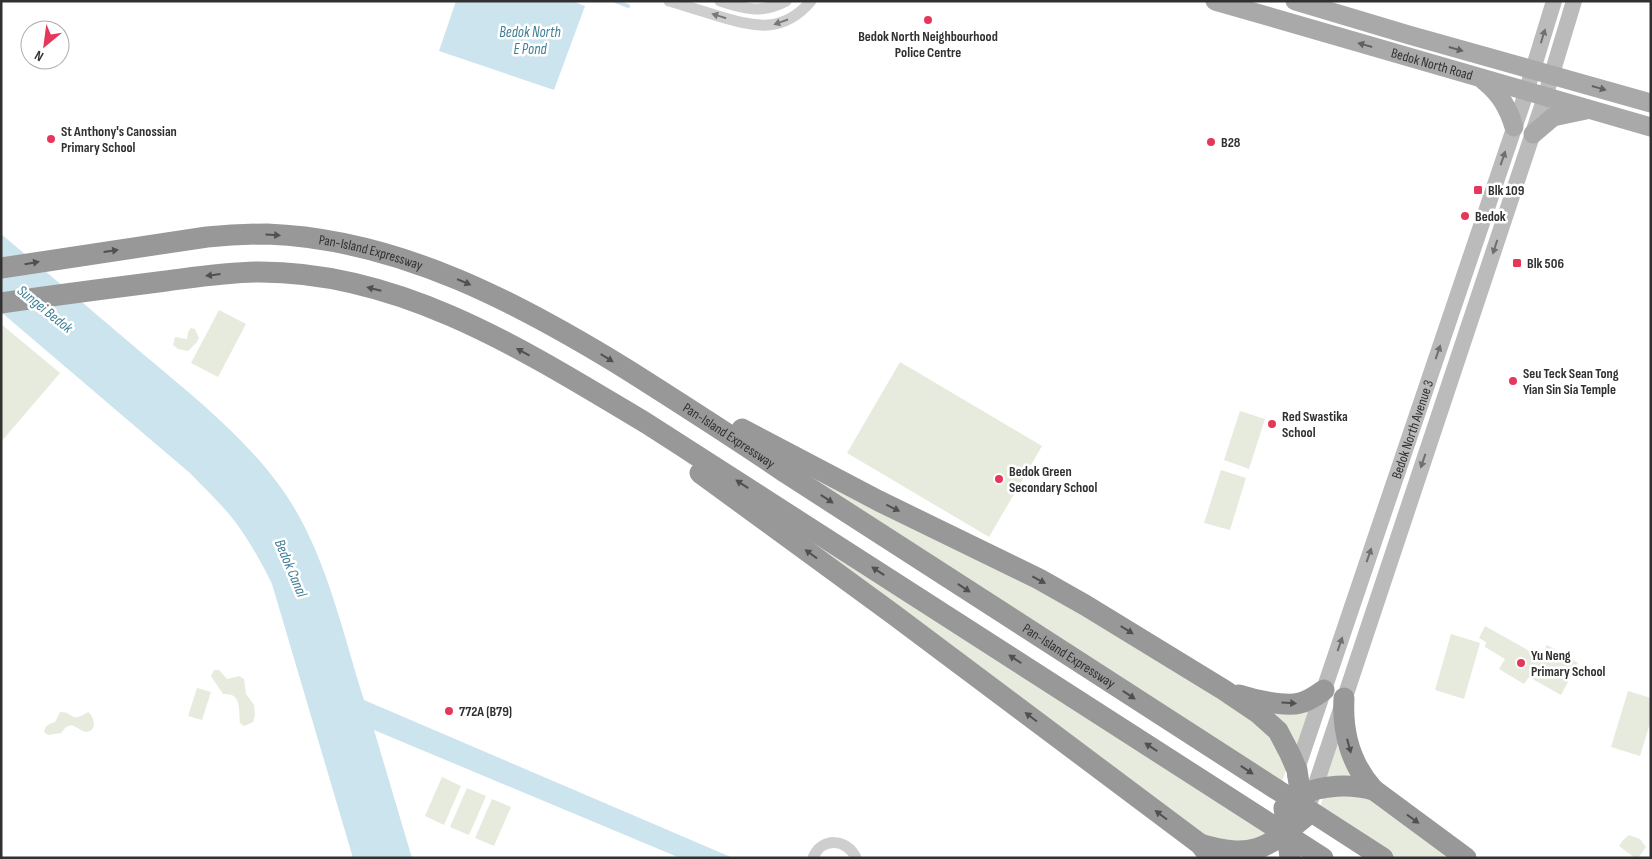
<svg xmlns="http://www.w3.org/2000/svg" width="1652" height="859" font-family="'Sofia Sans Condensed',sans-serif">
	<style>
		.green { fill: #e6ebdd }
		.water { fill: #cce4ed }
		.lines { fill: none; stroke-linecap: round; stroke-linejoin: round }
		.stream { stroke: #cce4ed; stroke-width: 4 }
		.street { stroke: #cecece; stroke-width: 11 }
		.secondary { stroke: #bbb; stroke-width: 16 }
		.primary { stroke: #a9a9a9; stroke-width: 19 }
		.highway { stroke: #989898; stroke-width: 21 }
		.oneway { fill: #787878 }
		.oneway2 { fill: #6f6f6f }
		.oneway3 { fill: #616161 }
		.oneway4 { fill: #505050 }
		.poi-dot { fill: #e53759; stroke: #fff; stroke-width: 2 }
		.labels { text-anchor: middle; stroke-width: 5; stroke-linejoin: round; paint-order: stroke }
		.poi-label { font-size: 14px; font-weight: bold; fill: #313131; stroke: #fff; text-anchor: start }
		.street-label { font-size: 14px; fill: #313131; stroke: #fff }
		.water-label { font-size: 15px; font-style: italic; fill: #3e7e94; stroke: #fff }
	</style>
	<rect width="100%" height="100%" fill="#fff"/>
	<g class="green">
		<path d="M219,310L246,324L218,377L191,363Z"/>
		<path d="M1,324L60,373L1,442Z"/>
		<path d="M191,328L195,329L199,338L197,342L188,351L178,349L173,345L175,337L187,339L188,332Z"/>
		<path d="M900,362L1042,446L989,537L847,453Z"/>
		<path d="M569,377L1268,823L1271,844L1267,858H1211L707,477Z"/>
		<path d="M1240,411L1265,419L1249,469L1224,460Z"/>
		<path d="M734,426L1255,700L1324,690L1286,770L1279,791Z"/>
		<path d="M1221,470L1246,478L1230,530L1204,523Z"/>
		<path d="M1485,626L1540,657L1547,645L1578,663L1561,695L1529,677L1524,684L1499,669L1505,659L1485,647L1486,642L1479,638Z"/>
		<path d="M1451,634L1480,643L1464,699L1435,690Z"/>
		<path d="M214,670H219L227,679L239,676L244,679L246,694L254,705L255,715L253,722L244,726L240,723C239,716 241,699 232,695C229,694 226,694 223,694L211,676Z"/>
		<path d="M197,688L211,692L202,720L188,716Z"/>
		<path d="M1628,691L1651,698V720L1640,756L1611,747Z"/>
		<path d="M1344,699L1353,758L1466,858H1384L1317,815L1327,787L1314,790Z"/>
		<path d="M60,712C76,712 69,724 88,712C94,716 98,730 87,732C82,732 77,727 72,725L66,727L61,733L48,735L44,732C45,725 49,724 55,722Z"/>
		<path d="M442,777L461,786L444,825L425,816Z"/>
		<path d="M467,788L486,796L469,835L450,827Z"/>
		<path d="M492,799L511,807L494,846L475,838Z"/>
		<path d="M1629,835L1640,839L1646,847L1639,857L1635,858L1619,846L1623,840Z"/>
	</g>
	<g class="water">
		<path d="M456,1H572L585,6L554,90L439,51Z"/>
		<path d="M1,234C49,274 96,314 143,354C199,401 265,453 300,518C330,573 345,640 364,700L733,858H680L374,730L412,858H353L272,584C263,566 253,547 241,530C227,509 208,492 191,474L1,312Z"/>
	</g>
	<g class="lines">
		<path class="stream" d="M615,1L628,6"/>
		<g class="street">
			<path d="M669,1C686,6 702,11 718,16C755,27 783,34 811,1"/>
			<path d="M720,1C745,9 761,14 786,1"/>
			<path d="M813,858C821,837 847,838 856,858"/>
		</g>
		<g class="secondary">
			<path id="s1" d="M1295,775L1523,102L1554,1"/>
			<path d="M1311,799L1545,97L1574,1"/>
		</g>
		<g class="primary">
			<path id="s2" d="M1215,1L1651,127"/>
			<path d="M1295,1L1409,35L1651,103"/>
			<path d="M1484,81C1500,94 1508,107 1514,127"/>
			<path d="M1533,134L1553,117L1586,110"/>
		</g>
		<g class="highway">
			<path id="s3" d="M1,268L207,237C227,235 247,234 267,234C400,239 521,304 631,372C683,405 735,438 786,473L1383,858"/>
			<path d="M1,303C56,295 111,288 166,281C197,277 229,272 260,272C403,272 527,352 646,423L1323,858"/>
			<path d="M742,429L879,501L1039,579L1085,605L1224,690L1258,713L1278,731L1290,754L1297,770L1304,818C1265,850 1251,859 1200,844"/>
			<path d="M700,473L893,614L1200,844L1209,856"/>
			<path d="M1239,695C1254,700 1285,707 1300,703C1309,701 1317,695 1324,690"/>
			<path d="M1344,698C1342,732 1351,765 1374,790L1466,858"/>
			<path d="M1290,858L1284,808C1290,804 1295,799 1300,796C1321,784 1352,784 1374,790"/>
		</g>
	</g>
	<defs><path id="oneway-solid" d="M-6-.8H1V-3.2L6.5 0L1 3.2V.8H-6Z" transform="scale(1.25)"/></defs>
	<g class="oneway">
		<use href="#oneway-solid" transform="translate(719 16) rotate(-163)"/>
		<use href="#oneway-solid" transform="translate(781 22) rotate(161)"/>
	</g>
	<g class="oneway2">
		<use href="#oneway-solid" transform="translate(1543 36) rotate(-73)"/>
		<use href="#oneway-solid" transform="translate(1503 158) rotate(-71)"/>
		<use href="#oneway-solid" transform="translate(1495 247) rotate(108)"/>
		<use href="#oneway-solid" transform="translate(1438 352) rotate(-71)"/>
		<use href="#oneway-solid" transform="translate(1423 461) rotate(109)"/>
		<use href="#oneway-solid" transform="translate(1369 555) rotate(-71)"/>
		<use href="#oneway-solid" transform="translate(1340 644) rotate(-71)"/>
	</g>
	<g class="oneway3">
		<use href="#oneway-solid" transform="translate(1365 45) rotate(-164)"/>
		<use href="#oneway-solid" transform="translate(1456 49) rotate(16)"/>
		<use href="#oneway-solid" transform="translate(1599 88) rotate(16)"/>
	</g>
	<g class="oneway4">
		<use href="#oneway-solid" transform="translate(273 235) rotate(4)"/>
		<use href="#oneway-solid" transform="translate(111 251) rotate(-8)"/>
		<use href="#oneway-solid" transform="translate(32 263) rotate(-10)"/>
		<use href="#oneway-solid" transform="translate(213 275) rotate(173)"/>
		<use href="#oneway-solid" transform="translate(464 282) rotate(23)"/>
		<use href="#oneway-solid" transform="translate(374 289) rotate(-166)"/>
		<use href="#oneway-solid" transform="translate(523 352) rotate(-151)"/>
		<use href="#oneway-solid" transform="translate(607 358) rotate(32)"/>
		<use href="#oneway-solid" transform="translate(742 484) rotate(-147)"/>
		<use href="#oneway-solid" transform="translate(827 499) rotate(33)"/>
		<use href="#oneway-solid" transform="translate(893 508) rotate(26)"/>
		<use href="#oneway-solid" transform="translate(811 554) rotate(-144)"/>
		<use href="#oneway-solid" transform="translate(878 571) rotate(-147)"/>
		<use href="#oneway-solid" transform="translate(1039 580) rotate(28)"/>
		<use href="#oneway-solid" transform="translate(964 588) rotate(33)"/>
		<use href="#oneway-solid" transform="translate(1127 630) rotate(32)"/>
		<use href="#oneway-solid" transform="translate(1015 659) rotate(-147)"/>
		<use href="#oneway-solid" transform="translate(1129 695) rotate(33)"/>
		<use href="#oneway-solid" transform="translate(1289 703) rotate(3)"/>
		<use href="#oneway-solid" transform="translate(1031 717) rotate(-143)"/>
		<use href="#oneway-solid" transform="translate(1349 746) rotate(75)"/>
		<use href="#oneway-solid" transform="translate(1151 747) rotate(-147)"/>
		<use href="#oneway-solid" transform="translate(1247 770) rotate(33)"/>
		<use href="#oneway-solid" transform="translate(1161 815) rotate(-143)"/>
		<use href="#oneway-solid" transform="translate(1413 819) rotate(36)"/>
	</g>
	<g class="poi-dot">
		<circle cx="928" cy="20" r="5"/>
		<circle cx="51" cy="139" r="5"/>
		<circle cx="1211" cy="142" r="5"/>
		<rect x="1473" y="185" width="10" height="10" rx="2.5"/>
		<circle cx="1465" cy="216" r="5"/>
		<rect x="1512" y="258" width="10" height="10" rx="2.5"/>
		<circle cx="1513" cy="381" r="5"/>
		<circle cx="1272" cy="424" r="5"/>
		<circle cx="999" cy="479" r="5"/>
		<circle cx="1521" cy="663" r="5"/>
		<circle cx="449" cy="711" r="5"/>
	</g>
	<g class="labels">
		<g class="poi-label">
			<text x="928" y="41" text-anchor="middle">Bedok North Neighbourhood<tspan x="928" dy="16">Police Centre</tspan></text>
			<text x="61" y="136">St Anthony's Canossian<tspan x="61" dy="16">Primary School</tspan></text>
			<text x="1221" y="147">B28</text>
			<text x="1488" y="195">Blk 109</text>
			<text x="1475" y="221">Bedok</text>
			<text x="1527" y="268">Blk 506</text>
			<text x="1523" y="378">Seu Teck Sean Tong<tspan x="1523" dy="16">Yian Sin Sia Temple</tspan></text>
			<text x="1282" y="421">Red Swastika<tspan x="1282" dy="16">School</tspan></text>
			<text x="1009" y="476">Bedok Green<tspan x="1009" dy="16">Secondary School</tspan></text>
			<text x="1531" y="660">Yu Neng<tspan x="1531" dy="16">Primary School</tspan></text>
			<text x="459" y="716">772A (B79)</text>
		</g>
		<g class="street-label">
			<text dy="5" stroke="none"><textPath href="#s2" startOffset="226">Bedok North Road</textPath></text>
			<text dy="5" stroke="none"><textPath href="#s3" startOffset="374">Pan-Island Expressway</textPath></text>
			<text dy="5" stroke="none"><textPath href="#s1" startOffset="365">Bedok North Avenue 3</textPath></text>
			<text dy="5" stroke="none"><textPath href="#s3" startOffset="779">Pan-Island Expressway</textPath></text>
			<text dy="5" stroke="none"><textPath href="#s3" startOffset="1184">Pan-Island Expressway</textPath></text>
		</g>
		<g class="water-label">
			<text x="530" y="37">Bedok North<tspan x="530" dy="17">E Pond</tspan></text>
			<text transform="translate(45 309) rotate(39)" y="5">Sungei Bedok</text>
			<text transform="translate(291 568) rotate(67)" y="5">Bedok Canal</text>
		</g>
	</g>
	<rect width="1652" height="859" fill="none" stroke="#313131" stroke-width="5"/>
	<g transform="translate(45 45) rotate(209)"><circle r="24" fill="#ffffff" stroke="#adadad"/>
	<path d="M0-4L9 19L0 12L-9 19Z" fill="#e53759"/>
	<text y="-8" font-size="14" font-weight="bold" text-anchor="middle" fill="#313131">N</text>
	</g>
</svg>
